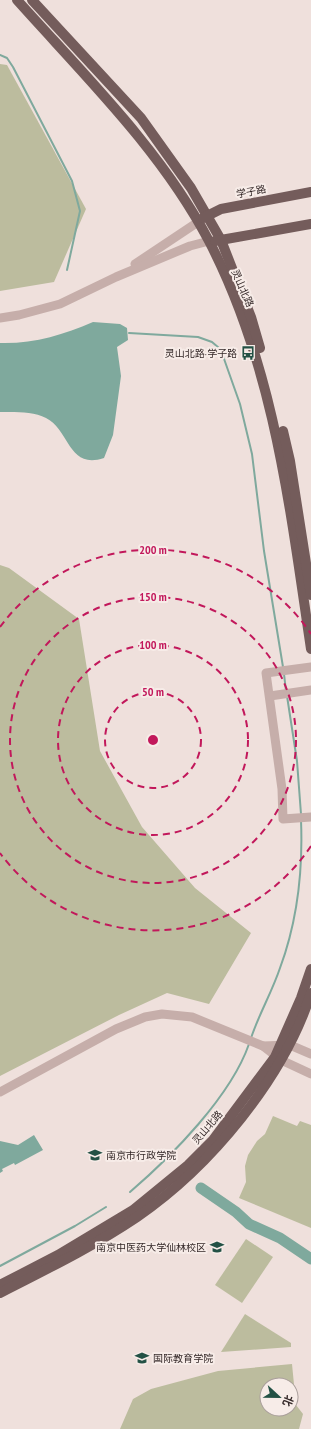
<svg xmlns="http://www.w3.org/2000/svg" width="311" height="1429" font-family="'PT Sans Narrow','Noto Sans SC',sans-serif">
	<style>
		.green { fill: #bcbc9e; fill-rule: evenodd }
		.water { fill: #7fa99d }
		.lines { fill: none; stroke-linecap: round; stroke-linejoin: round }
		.stream { stroke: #7fa99d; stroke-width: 2 }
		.river { stroke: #7fa99d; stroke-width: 11 }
		.minor { stroke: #c6aeaa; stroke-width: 9 }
		.major { stroke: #745c5b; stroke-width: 10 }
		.ring { fill: none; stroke: #c2185b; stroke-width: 2; stroke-dasharray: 7 5 }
		.labels { text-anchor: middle; stroke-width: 4; stroke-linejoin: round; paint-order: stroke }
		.street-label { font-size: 10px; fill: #342828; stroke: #f7ece8 }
		.poi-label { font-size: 10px; fill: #342828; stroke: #f7ece8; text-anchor: end }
		.centre { fill: #c2185b; stroke: #f7ece8; stroke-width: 2 }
		.ring-label { font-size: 12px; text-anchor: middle; font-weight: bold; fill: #c2185b; stroke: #f7ece8; stroke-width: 4; stroke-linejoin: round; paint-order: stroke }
	</style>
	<rect width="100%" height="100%" fill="#efe0dc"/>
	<g class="green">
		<path d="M0,64L7,65L86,209L54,282L0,291Z"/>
		<path d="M0,565L9,568L79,619L100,751L142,827L195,888L251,933L209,1004L167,993L119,1015L0,1076Z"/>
		<path d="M273,1116L297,1126L300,1121L311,1125V1228L239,1198L246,1182L245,1166L248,1155L257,1141L265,1134Z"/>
		<path d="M246,1239L273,1257L242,1303L215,1285Z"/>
		<path d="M245,1314L291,1343V1347L221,1352Z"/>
		<path d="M292,1364L296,1405L303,1414L299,1429H120L133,1399L151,1389L218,1371ZM267,1385H291V1409H267Z"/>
	</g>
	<g class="water">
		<path d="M93,322L120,324L127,328L128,340L117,347L121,376L113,435L104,458C68,470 70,430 46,418C33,411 14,412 0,412V343C33,344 63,335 93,322Z"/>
		<path d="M34,1135L43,1150L15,1165L14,1163L2,1169L3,1171L0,1173V1141L18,1145Z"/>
	</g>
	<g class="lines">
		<g class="stream">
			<path d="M0,55L7,58L13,67L72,181L80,211L67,270"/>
			<path d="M129,333L198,337L212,342L219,348L223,356L240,404L252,454L264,551L283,667"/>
			<path d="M284,674L286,691"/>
			<path d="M287,696L297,761L301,814"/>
			<path d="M251,1038C259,1014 272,992 280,968C297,922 303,869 301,820"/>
			<path d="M130,1192C172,1156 231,1096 249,1044"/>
			<path d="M0,1266L75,1226L106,1207"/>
		</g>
		<path class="river" d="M201,1188L236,1212L249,1224L280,1238L311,1259"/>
		<g class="minor">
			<path d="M135,264L198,222"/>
			<path d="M0,318L19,315L60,304L116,277L190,246L209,241"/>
			<path d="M311,667L266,673L282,789L283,819L311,817"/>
			<path d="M270,696L311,690"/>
			<path d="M263,1046L290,1045L311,1054"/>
			<path d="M0,1092L116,1029L145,1017L162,1014L192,1017L263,1046L281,1060L311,1074"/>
		</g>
		<g class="major">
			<path d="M17,0C84,75 162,151 209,241C275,368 290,509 311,649"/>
			<path d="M32,0L141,118L191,188L221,240L251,317L260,348"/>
			<path d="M203,218L221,209L311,192"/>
			<path d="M215,241L311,224"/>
			<path d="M283,431L290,461L311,595"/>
			<path d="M0,1285L58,1255L133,1210L188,1165L213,1140L275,1057L301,998L311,969"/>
			<path d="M0,1293C47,1269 94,1246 137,1217C210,1167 284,1078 311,993"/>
		</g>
	</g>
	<g class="ring">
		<circle cx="153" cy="740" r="48"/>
		<circle cx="153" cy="740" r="95"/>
		<circle cx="153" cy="740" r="143"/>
		<path d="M311 846A190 190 0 0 1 0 853M0 627A190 190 0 0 1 311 634"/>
	</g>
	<defs>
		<symbol id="bus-bare" viewBox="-9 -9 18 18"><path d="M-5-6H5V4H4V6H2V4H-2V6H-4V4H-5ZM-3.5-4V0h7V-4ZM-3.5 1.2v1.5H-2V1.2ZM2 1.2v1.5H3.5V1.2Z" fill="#235145" stroke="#f7ece8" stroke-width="2.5" paint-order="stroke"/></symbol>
		<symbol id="school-bare" viewBox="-9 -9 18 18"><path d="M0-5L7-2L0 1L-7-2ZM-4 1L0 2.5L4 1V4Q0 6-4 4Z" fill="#235145" stroke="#f7ece8" stroke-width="2.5" paint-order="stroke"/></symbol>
		<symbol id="university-bare" viewBox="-9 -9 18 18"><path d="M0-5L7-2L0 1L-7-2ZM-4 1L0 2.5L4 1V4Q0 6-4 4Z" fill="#235145" stroke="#f7ece8" stroke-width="2.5" paint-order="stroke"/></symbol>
	</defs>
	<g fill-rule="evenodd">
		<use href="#bus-bare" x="238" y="343" width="20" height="20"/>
		<use href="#school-bare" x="85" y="1145" width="20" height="20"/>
		<use href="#university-bare" x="207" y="1237" width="20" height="20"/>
		<use href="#school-bare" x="132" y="1348" width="20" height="20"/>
	</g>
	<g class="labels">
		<g class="street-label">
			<text transform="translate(251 191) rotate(-11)" y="4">学子路</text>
			<text transform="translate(243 288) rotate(66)" y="4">灵山北路</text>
			<text transform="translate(207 1127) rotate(-49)" y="4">灵山北路</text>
		</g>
		<g class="poi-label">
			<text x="237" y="357">灵山北路·学子路</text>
			<text x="106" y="1159" text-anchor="start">南京市行政学院</text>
			<text x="206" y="1251">南京中医药大学仙林校区</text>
			<text x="153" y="1362" text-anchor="start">国际教育学院</text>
		</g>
	</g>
	<circle cx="153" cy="740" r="6" class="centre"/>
	<g class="ring-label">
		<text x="153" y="554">200 m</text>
		<text x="153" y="601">150 m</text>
		<text x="153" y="649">100 m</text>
		<text x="153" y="696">50 m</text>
	</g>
	<g transform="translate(279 1397) rotate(112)"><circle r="19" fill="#f7ece8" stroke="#a99e9b"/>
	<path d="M0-3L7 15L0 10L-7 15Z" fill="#235145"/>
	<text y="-6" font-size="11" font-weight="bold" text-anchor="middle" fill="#342828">北</text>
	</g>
</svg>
